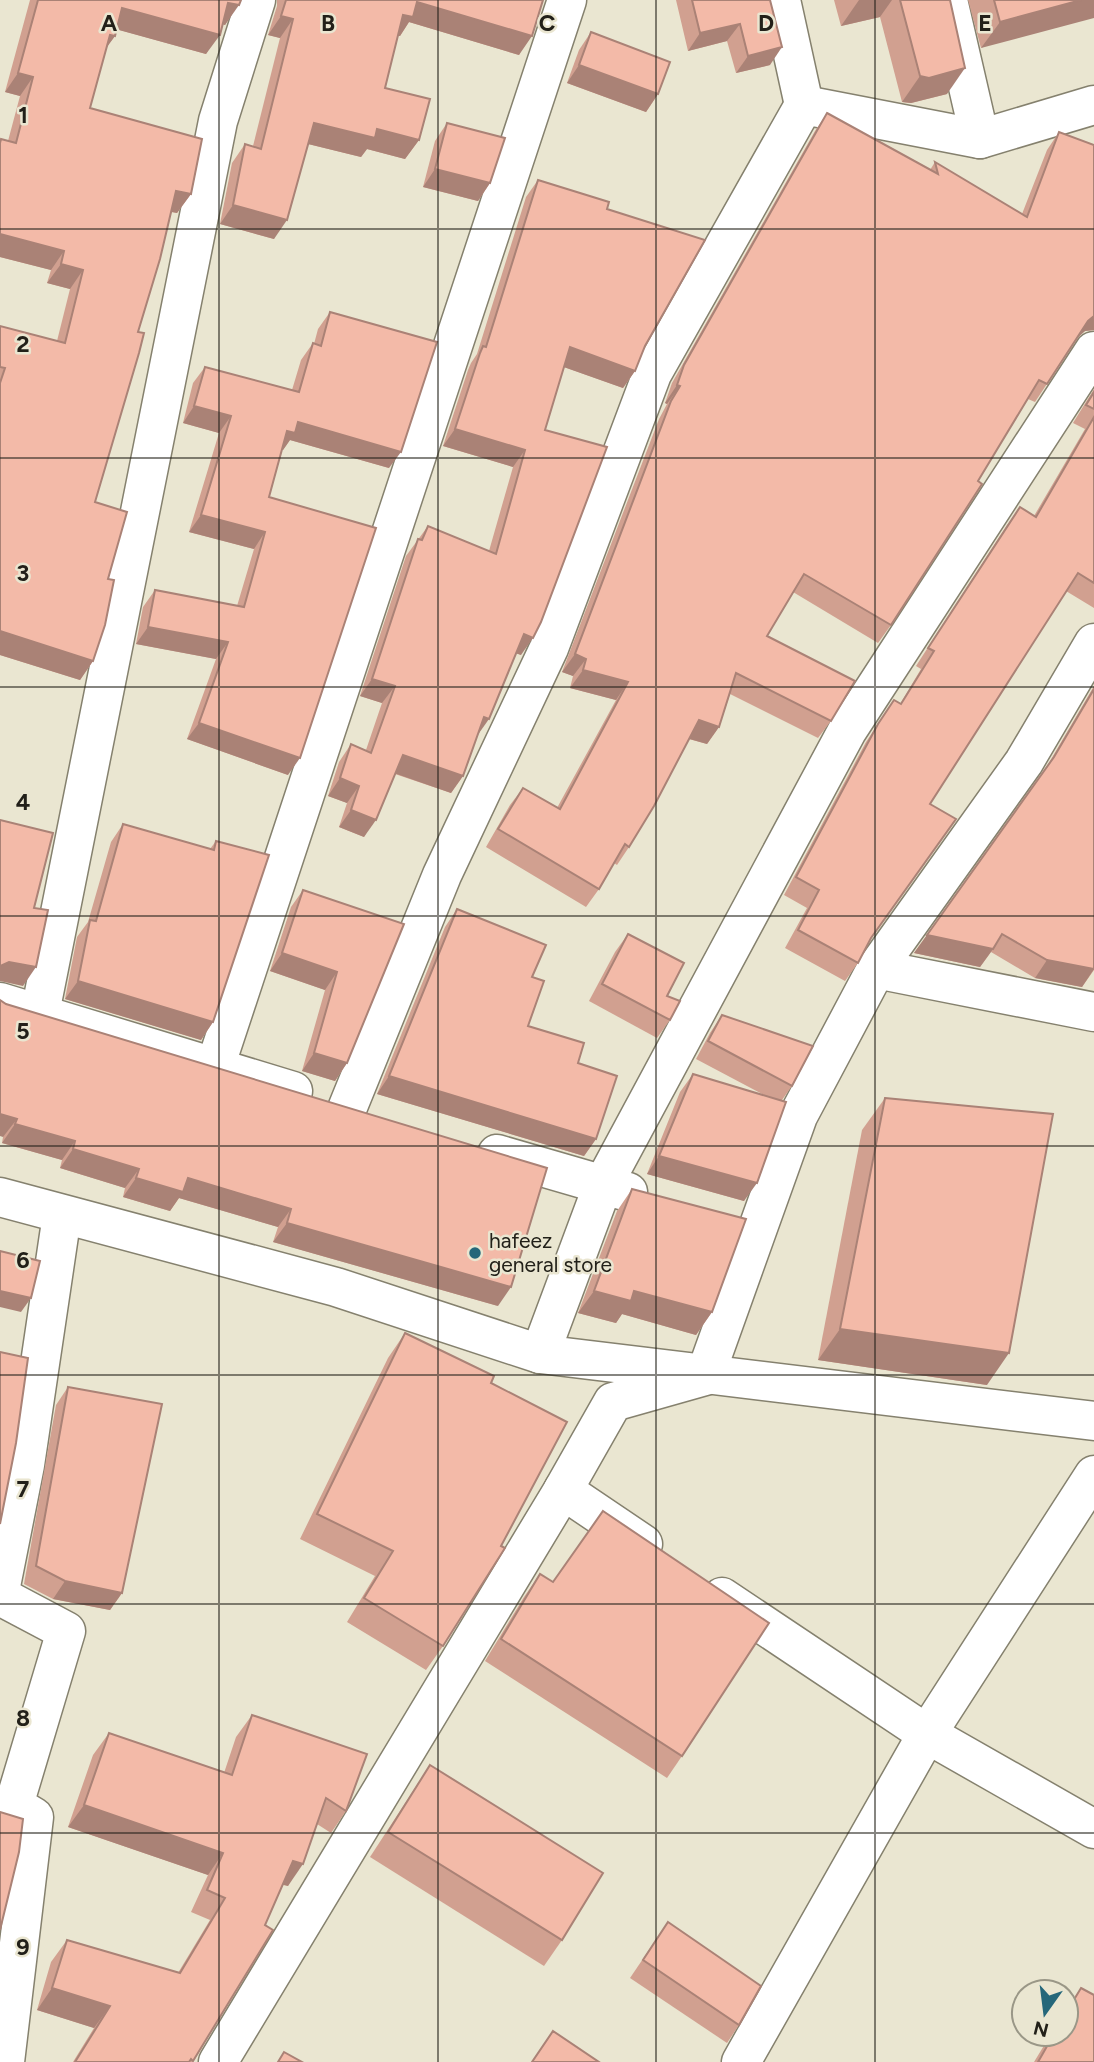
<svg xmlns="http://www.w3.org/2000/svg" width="1094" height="2062" font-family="Figtree,sans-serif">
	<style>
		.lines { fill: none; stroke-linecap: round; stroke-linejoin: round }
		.minor-casing { stroke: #85816e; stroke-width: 41 }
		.minor { stroke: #fff; stroke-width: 38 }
		.wall { fill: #d1a090 }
		.shaded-wall { fill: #aa8276 }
		.building { fill: #f3baa8; stroke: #aa8276; stroke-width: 2 }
		.grid { fill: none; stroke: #222019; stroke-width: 2; stroke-opacity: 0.55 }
		.poi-dot { fill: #25677a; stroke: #eae6d1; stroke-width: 2.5 }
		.labels { text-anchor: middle; stroke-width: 5; stroke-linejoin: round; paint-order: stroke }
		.poi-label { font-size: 21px; fill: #222019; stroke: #eae6d1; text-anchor: start }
		.grid-label { font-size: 23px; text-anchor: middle; font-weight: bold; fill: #222019; stroke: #eae6d1; stroke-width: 5; stroke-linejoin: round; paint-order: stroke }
	</style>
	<rect width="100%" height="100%" fill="#eae6d1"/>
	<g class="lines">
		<defs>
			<g id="minor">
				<path d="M781,0L804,105"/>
				<path d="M948,0L980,139"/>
				<path d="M876,969L1094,1012"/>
				<path d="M0,1002L293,1091"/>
				<path d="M40,1013L218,121L256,0"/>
				<path d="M215,1067L567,0"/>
				<path d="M347,1109L442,875L549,648L652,374L804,105L980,139L1094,105"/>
				<path d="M497,1154L628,1192"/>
				<path d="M0,1197L336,1287L540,1354L1094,1421"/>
				<path d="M540,1354L603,1185L847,731L1094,351"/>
				<path d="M563,1490L643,1544"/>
				<path d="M0,1591L25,1465L62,1215"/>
				<path d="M0,1596L66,1631L14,1805L34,1817L5,2062"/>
				<path d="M722,1597L927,1734L1094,1829"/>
				<path d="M218,2062L563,1490L613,1402L705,1376L798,1116L876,969L1024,762L1094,643"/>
				<path d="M741,2062L927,1734L1094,1475"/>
			</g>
		</defs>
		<use href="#minor" class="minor-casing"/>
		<use href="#minor" class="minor"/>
	</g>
	<g class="wall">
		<path d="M30,0H241L225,25L223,24L206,54L116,29L115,36L106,48L90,108L191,194L177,213L171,212L138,332L95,502L108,579L93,661L80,680L0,655V326L57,341L70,289L47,283L51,270L0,257V140L1,139L8,141L20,96L5,92Z"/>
		<path d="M277,0H543L519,55L409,22L400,36H398L385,88L419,140L405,159L367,149L361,157L308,144L274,239L220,224L232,163L245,144L253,146L280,38L268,35L277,6Z"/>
		<path d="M676,0H770V65L736,73L727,41L688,51Z"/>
		<path d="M834,0H950L947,94L911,103L902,102L880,17L841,26Z"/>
		<path d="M968,0H1094L981,48Z"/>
		<path d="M591,32L658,94L646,112L567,83L579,50Z"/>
		<path d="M827,113L930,170L935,162L1022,214L1047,150L1059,132L1094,145V330L1085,331L1078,337L1035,402L1028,399L891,625L878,643L793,592L767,636L831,721L818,738L730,694L719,727L707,744L689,739L629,847L617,865L614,863L599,889L586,907L486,847L510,805L523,788L557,808L616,700L570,688L573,676L562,672L659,419L667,404L665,403L672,383L815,131Z"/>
		<path d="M447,123L490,183L478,201L423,187L435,141Z"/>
		<path d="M538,180L607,209L645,346L635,371L623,388L564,367L545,430L521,655L516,653L477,735L463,776L451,793L395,774L364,837L339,827L347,803L328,796L339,762L351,744L366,750L382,703L360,696L406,556L428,526L489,551L513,467L443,446L468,370L471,363L477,354L526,197Z"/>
		<path d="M330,312L389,468L290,440L283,450H282L269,497L288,775L187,739L216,659L136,644L143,607L155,590L237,606L254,549L189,532L219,433L183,423L193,383L205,367L292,390L301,360L313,343L314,344L318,329Z"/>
		<path d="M1094,389V608L1066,591L930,804L870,940L858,963L845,981L785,948L807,908L784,895L866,742L894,700L900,704L921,669L916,666L1007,525L1020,507L1034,516L1085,429L1073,423Z"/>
		<path d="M1094,686V970L1082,987L1035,978L991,952L980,967L914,953L1043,773Z"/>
		<path d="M123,824L210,849L216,841L213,1022L201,1040L65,999L77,937L88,922L111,842Z"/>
		<path d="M303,890L404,924L347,1063L335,1081L302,1071L325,990L270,971L291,907Z"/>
		<path d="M457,909L532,977L528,1026L578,1063L596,1139L584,1156L377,1094L445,927Z"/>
		<path d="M628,934L667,996L670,1020L657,1038L589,1001L615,952Z"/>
		<path d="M0,1000L498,1306L273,1242L278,1227L179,1198L170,1211L123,1197L125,1188L60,1168L62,1160L2,1143L3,1137Z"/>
		<path d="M722,1015L792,1086L782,1100L744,1201L647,1174L680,1092L693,1074L764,1095L696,1059L710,1033Z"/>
		<path d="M885,1098L987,1385L818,1360L862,1130Z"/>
		<path d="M632,1189L712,1312L696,1335L622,1314L616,1323L578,1313L617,1211Z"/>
		<path d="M405,1333L491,1383L501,1546L443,1646L426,1670L347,1622L375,1576L300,1539L388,1358Z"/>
		<path d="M68,1387L122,1593L110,1610L53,1599L24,1584L56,1405Z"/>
		<path d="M540,1574L682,1756L667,1778L485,1661L524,1597Z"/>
		<path d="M252,1715L346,1811L331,1833L317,1824L288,1886L283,1885L265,1925L273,1930L193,2062H73L94,2028L37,2010L51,1962L67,1940L178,1973L210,1920L191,1912L208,1875L68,1827L93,1755L109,1733L224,1773L236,1737Z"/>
		<path d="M430,1765L562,1940L544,1966L370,1857L413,1791Z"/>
		<path d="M668,1922L739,2025L727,2043L630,1978Z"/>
		<path d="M1081,1988L1094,2062H1034L1051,2034H1066V2009Z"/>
	</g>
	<g class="shaded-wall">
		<path d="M859,0H892L880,17L841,26Z"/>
		<path d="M1081,0H1094V18L981,48L1000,22Z"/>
		<path d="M417,2L532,36L519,55L409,22L400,36L390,34L403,15Z"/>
		<path d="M228,3L239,5L225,25L215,22Z"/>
		<path d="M122,8L220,35L206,54L108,27Z"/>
		<path d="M281,16L293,19L280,38L268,35Z"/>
		<path d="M740,24L727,41L688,51L700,33Z"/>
		<path d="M110,35L115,36L101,55Z"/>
		<path d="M782,47L770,65L736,73L748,56Z"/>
		<path d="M579,65L658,94L646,112L567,83Z"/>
		<path d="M965,68L947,94L911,103L902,102L920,76Z"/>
		<path d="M18,73L33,77L20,96L5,92Z"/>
		<path d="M314,123L377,129L419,140L405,159L367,149L361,157L300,142Z"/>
		<path d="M435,169L490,183L478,201L423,187Z"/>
		<path d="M176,191L191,194L177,213L163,210Z"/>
		<path d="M233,205L287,220L274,239L220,224Z"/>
		<path d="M0,234L64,251L51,270L0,257Z"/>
		<path d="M61,264L83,270L70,289L47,283Z"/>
		<path d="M1094,316V330L1085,331L1076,339L1088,321Z"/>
		<path d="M570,347L635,371L623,388L558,365Z"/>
		<path d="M677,385L680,386L667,404L665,403Z"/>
		<path d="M194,406L231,416L219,433L183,423Z"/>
		<path d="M298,422L401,452L389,468L290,440L283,450L276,448L287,431Z"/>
		<path d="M455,429L525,450L513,467L443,446Z"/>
		<path d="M201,515L265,532L254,549L189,532Z"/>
		<path d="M148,627L228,642L216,659L136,644Z"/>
		<path d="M0,631L93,661L80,680L0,655Z"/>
		<path d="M524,634L533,638L521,655L512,652Z"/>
		<path d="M575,654L586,659L573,676L562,672Z"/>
		<path d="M583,670L628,682L616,700L570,688Z"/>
		<path d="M372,679L395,686L382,703L360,696Z"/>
		<path d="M484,717L489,719L477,736Z"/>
		<path d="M699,720L719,727L707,744L686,738Z"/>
		<path d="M199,723L300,758L288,775L187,739Z"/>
		<path d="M403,755L463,776L451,793L391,772Z"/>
		<path d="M340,778L359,786L347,803L328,796Z"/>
		<path d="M351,810L376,820L364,837L339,827Z"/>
		<path d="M927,935L993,949L980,967L914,953Z"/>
		<path d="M282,953L337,972L325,990L270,971Z"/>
		<path d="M1047,960L1094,969L1082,987L1035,978Z"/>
		<path d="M9,962L36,967L23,986L0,981V966Z"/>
		<path d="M78,981L213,1022L201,1040L65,999Z"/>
		<path d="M314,1053L347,1063L335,1081L302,1071Z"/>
		<path d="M389,1076L596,1139L584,1156L377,1094Z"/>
		<path d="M0,1114L17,1119L3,1137L0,1136Z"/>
		<path d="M15,1124L75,1141L62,1160L2,1143Z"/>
		<path d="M73,1149L139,1169L125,1188L60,1168Z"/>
		<path d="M659,1156L757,1183L744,1201L647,1174Z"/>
		<path d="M136,1178H188L291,1209L278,1227L179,1198L170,1211L123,1197Z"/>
		<path d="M287,1223L511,1287L498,1306L273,1242Z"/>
		<path d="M0,1291L31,1298L21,1312L0,1307Z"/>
		<path d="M594,1291H634L712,1312L696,1335L622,1314L616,1323L578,1313Z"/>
		<path d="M840,1329L1009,1353L987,1385L818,1360Z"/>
		<path d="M65,1581L122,1593L110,1610L53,1599Z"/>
		<path d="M84,1805L223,1853L208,1875L68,1827Z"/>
		<path d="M293,1861L303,1864L288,1886L278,1883Z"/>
		<path d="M52,1988L110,2006L94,2028L37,2010Z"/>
	</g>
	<g class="building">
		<path d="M38,0H241L239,5L228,3L220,35L122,8L115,36L110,35L90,108L202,139L191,194L176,191L160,259L138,332L144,333L139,353L95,502L127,512L108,579L114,580L105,625L93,661L0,631V383L5,368L0,367V326L65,343L83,270L61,264L64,251L0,234V143L1,139L16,143L33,77L18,73Z"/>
		<path d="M286,0H543L532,36L417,2L413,17L403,15L385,88L430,99L419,140L377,129L375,138L314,123L287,220L233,205L245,144L261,149L293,19L281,16Z"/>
		<path d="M692,0H770L782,47L748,56L740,24L700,33Z"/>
		<path d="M900,0H950L965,68L929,78L920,76Z"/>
		<path d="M994,0H1081L1000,22Z"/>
		<path d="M591,32L670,62L658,94L579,65Z"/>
		<path d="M827,113L938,174L935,162L1027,217L1059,132L1094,145V316L1088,321L1047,384L1039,380L978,481L982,484L891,625L804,574L767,636L855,681L831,721L736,673L719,727L699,720L654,806L629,847L625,844L599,889L498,829L523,788L560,809L628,682L583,670L586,659L575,654L671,401L680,386L677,385L684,365Z"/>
		<path d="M447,123L505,138L490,183L435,169Z"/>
		<path d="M538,180L609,202L607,209L705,240L645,346L635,371L570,347L545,430L607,447L541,622L533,638L524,634L489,719L484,717L463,776L403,755L376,820L351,810L359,786L340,778L351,744L371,753L395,686L372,679L418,539L422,540L428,526L496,554L525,450L455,429L480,353L483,346L486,347Z"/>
		<path d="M330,312L437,342L401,452L298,422L295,433L287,431L269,497L376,528L300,758L199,723L228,642L148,627L155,590L244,607L265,532L201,515L231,416L194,406L205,367L299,392L313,343L321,346Z"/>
		<path d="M1094,392V409L1086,405Z"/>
		<path d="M1094,417V583L1078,573L930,804L956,819L871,938L858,963L798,930L819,890L796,877L878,724L894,700L901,704L934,651L928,648L1020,507L1036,517Z"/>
		<path d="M1094,689V969L1047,960L1002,934L993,949L927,935L1054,757Z"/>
		<path d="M0,820L53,833L34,908L48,910L36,967L9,962L0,966Z"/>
		<path d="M123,824L214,850L216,841L269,855L213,1022L78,981L90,920L96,921Z"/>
		<path d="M303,890L404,924L347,1063L314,1053L337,972L282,953Z"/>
		<path d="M457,909L546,945L532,977L544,981L528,1026L584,1043L578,1063L617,1076L596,1139L389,1076Z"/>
		<path d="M628,934L684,963L667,996L680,1001L670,1020L602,984Z"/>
		<path d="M0,1000L6,1004L547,1168L511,1287L287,1223L291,1209L188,1178L183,1192L136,1178L139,1169L73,1149L75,1141L15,1124L17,1119L0,1114Z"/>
		<path d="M722,1015L813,1046L792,1086L708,1041Z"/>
		<path d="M693,1074L786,1102L757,1183L659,1156Z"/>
		<path d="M885,1098L1053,1114L1009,1353L840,1329Z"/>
		<path d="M632,1189L746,1219L712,1312L634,1291L631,1301L594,1291Z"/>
		<path d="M0,1251L40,1261L31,1298L0,1291Z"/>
		<path d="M405,1333L494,1376L491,1383L567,1422L501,1546L505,1548L443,1646L364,1598L393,1551L317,1514Z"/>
		<path d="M0,1352L28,1358L16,1443L0,1524Z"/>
		<path d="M68,1387L162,1404L122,1593L65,1581L36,1566Z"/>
		<path d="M603,1511L769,1623L682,1756L501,1639L540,1574L553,1582Z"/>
		<path d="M252,1715L367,1754L346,1811L326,1798L303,1864L293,1861L265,1925L273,1930L193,2061L191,2059L189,2062H75L110,2006L52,1988L67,1940L180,1973L225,1898L207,1890L223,1853L84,1805L109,1733L232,1775Z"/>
		<path d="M430,1765L603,1873L562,1940L388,1832Z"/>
		<path d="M0,1812L23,1819L19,1852L0,1930Z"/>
		<path d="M668,1922L761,1986L739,2025L643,1960Z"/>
		<path d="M1081,1988L1094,1995V2062H1038L1054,2034H1066V2013Z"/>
		<path d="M553,2031L599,2062H532Z"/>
		<path d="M284,2052L302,2062H278Z"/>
	</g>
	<path class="grid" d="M219,0V2062M438,0V2062M656,0V2062M875,0V2062M0,229H1094M0,458H1094M0,687H1094M0,916H1094M0,1146H1094M0,1375H1094M0,1604H1094M0,1833H1094"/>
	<circle class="poi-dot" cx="475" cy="1253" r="7"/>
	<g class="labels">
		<g class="poi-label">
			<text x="489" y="1248">hafeez<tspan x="489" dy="24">general store</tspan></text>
		</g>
	</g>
	<g class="grid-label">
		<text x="109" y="31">A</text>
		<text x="328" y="31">B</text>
		<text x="547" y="31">C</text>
		<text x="766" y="31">D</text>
		<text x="985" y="31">E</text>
		<text x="23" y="123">1</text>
		<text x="23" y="352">2</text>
		<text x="23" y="581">3</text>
		<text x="23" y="810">4</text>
		<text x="23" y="1039">5</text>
		<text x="23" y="1268">6</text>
		<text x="23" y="1497">7</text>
		<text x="23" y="1726">8</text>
		<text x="23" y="1955">9</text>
	</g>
	<g transform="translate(1045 2013) rotate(194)"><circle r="33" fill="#eae6d1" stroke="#9a9787" stroke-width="2"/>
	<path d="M0-5L12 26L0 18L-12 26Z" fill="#25677a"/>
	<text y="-10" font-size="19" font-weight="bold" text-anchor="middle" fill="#222019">N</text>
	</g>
</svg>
